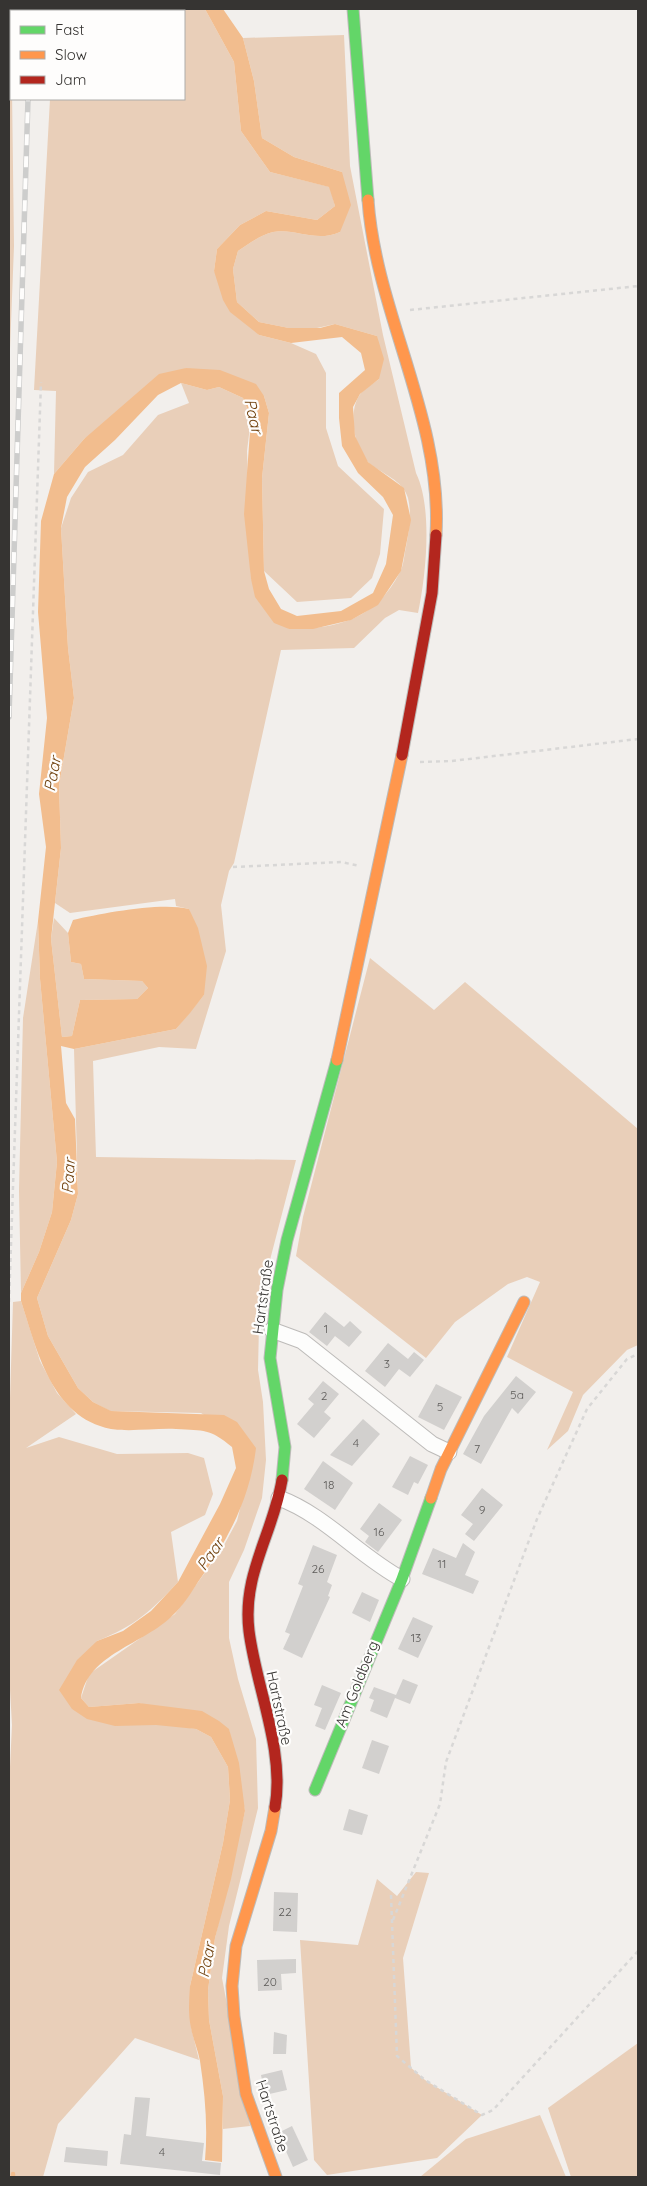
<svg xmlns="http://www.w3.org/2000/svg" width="647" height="2186" font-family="Quicksand,sans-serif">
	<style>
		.green { fill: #e9cfb9 }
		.water { fill: #f2bd8e }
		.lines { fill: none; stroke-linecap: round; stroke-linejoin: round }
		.stream { stroke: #f2bd8e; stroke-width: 4.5 }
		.building { fill: #d2d0ce }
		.street-casing { stroke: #bdbbb9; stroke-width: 17 }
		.fast-casing { stroke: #bdbbb9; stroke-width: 13 }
		.slow-casing { stroke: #bdbbb9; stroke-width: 13 }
		.jam-casing { stroke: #bdbbb9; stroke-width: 13 }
		.path { stroke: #d8d7d6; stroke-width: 2.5; stroke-dasharray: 4 4; stroke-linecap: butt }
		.street { stroke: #fdfdfc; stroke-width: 15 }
		.fast { stroke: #63d668; stroke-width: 11 }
		.slow { stroke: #ff974d; stroke-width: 11 }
		.jam { stroke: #b3261e; stroke-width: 11 }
		.rail-casing { stroke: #cdcdcc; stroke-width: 5.5 }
		.rail { stroke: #fefdfc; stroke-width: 4; stroke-dasharray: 11; stroke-linecap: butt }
		.labels { text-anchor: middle; stroke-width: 4.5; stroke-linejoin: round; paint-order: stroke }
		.number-label { font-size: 12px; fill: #5d5b59 }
		.street-label { font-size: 15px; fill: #363432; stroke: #fefdfc }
		.water-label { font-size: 16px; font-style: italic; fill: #6e3e0a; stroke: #fefdfc }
	</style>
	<rect width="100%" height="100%" fill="#f2efec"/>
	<g class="green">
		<path d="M9,9H16V11H11L14,246L9,375Z"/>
		<path d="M62,9H205L234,62L241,131L270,172L330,187L335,206L317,220L266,211L240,225L217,249L214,271L259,335L291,343L316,354L326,373V428L338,466L384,509L380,554L372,578L351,598L297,602L264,571L262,478L269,413L264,396L186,368L84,439L54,474L56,391L34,390L50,99H184V11H62Z"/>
		<path d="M344,35L350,166L383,335L416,473C433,508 426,576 418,613L399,610L385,618L354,648L281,650L234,863L229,871L221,905L226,951L196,1049L159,1047L93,1061L96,1157L296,1160L264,1283L259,1325L258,1370L263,1402L266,1460L262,1498L244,1550L229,1582V1638L238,1679L256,1739L258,1808L229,1926L222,1978L250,2126L223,2129V2096L209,2020L208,1990L215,1938L245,1811L229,1730L139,1703L89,1707L81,1698L89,1674L175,1614L222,1549L237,1521L255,1448L201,1413L110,1411L93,1402L78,1388L48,1336L37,1298L71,1220L78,1194L74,1049L176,1029L204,995L189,909L176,906L175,899L70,913L55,903L61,848L59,786L74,698L68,648L61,528L71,498L88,472L123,455L158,415L189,403L181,383L207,390L219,387L243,398L251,418L247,451L251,579L289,629C338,629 376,619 400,572C404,565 404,555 406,547C409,530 412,515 408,498C403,480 382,474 369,463C354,450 348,413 359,396C363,389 373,384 379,379L377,336L335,324L317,328H289L259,322L237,302L233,269L238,251C249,244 260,235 273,232C296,228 315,243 340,232L342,172L294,157L262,138L254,81L243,38Z"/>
		<path d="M54,918L68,933L71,962L81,964L84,979L142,981L148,988L137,999L80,1000L72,1036L62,1037L51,939Z"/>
		<path d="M38,921L40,979L57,1162L52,1212L39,1252L21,1293L19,1191L23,1018Z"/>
		<path d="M370,958L434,1010L465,982L638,1129V1345L627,1350L583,1395L568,1431L547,1450L573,1392L507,1357L540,1282L527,1277L508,1284L455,1322L426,1358L296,1256L303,1217Z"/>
		<path d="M21,1301L40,1361L57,1393L76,1414L26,1448L59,1437L117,1454L188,1453L204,1458L213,1494L205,1515L171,1532L178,1582C151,1611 135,1626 97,1641L72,1709L196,1729L211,1737L228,1767L230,1800L223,1843L190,1986L191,2027L199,2060L135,2038L58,2124L43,2177H9V1788L12,1725L10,1690L9,1430L13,1302Z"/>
		<path d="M416,1872L429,1873L403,1958L411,2067L409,2066L425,2080L482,2115L437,2158L327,2175L314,2160L300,1940L358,1945L377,1879L397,1896Z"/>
		<path d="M638,2043V2177H571L548,2108Z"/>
		<path d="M540,2115L566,2177H420L466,2139Z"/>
	</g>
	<path class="water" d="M205,9H223L243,38L254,81L262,138L294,157L342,172L351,205L340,232C315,243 296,228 273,232C260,235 249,244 238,251L233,269L237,302L259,322L289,328H320L335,324L377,336L384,359L379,379L360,394L353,407L355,436L368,462L404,488L411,520L401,571L378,605L351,620L313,629H289L274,623L255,597L251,579L244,514L251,418L243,398L219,387L207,390L181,383L158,395L115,440L85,467L67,497L61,528L68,648L74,698L59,786L61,848L51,939L62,1037L72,1036L80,1000L137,999L148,988L142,981L84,979L81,964L71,962L68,933L73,920C103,913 161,902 189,909L198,928L207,966L204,995L190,1013L176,1029L74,1049L61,1046L66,1103L75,1119L78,1194L71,1220L37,1298L48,1336L78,1388L93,1402L111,1411L224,1415L237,1422L256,1448C250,1499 228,1540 198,1582C191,1593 183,1606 173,1615C145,1644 87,1654 81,1698L89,1707L139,1703L202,1711L219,1721L229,1729L239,1763L245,1811L231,1879L215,1938L208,1990L209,2020L223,2096L222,2162L205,2160C208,2127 205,2094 200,2061C198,2050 193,2039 191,2028C188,2014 189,2000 190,1986L223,1843L230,1800L228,1767L211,1737L196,1729L156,1725L115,1726L87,1719L72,1709L59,1690L77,1660L97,1641L123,1631L151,1611L178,1582L220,1504L236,1468L232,1447C209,1428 205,1431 176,1429C155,1428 131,1432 111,1429C51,1417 37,1350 21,1301V1293L39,1252L52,1212L57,1162L40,979L38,921L46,847L39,794L47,718L38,612L41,521L54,474L84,439L159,374L186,368L220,370L256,384L264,396L269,413L262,478L264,571L269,589L281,609L297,616L341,611L373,593L386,564L393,515L383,497L358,473L342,446L339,418V393L365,370L361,353L342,337L291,343L259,335L230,312L223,300L214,271L217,249L240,225L266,211L317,220L335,206L329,187L270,172L241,131L234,62Z"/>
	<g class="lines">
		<path class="stream" d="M13,2174V2177"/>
	</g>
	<g class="building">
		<path d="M325,1312L344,1327L350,1321L362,1332L349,1347L335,1336L327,1346L309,1332Z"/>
		<path d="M388,1343L408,1359L414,1352L424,1360L410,1377L399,1369L385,1387L365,1371Z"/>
		<path d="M516,1376L536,1392L518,1414L512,1408L481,1464L463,1454L484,1416Z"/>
		<path d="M323,1381L339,1394L324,1412L331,1418L314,1438L297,1424L314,1404L308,1399Z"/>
		<path d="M436,1384L462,1397L444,1430L418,1417Z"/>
		<path d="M363,1419L380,1434L352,1466L330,1455Z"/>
		<path d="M410,1456L428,1465L418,1484L414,1482L408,1495L392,1487Z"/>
		<path d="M323,1461L353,1483L335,1510L304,1489Z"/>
		<path d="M482,1488L503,1505L474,1541L465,1534L473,1524L461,1515Z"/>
		<path d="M379,1503L402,1520L378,1552L365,1542L369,1536L360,1529Z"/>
		<path d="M463,1543L475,1552L465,1575L479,1581L473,1594L422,1574L433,1548L456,1558Z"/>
		<path d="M313,1545L337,1555L327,1582L332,1585L328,1596L330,1597L302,1658L283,1649L290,1634L285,1632L303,1586L298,1584Z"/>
		<path d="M362,1592L379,1600L370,1622L352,1613Z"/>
		<path d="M413,1617L433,1626L418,1658L398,1649Z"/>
		<path d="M403,1679L418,1685L410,1704L395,1698L387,1718L370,1711L374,1700L369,1698L374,1687L396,1695Z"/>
		<path d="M322,1685L341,1693L325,1730L315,1726L322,1708L314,1705Z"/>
		<path d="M372,1740L389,1746L379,1774L362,1768Z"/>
		<path d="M349,1809L368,1815L362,1835L343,1830Z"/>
		<path d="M274,1892L298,1893L297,1932L273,1931Z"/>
		<path d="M296,1959V1973L281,1974L282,1990L258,1991L257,1960Z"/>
		<path d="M274,2032L287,2035L286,2054H273Z"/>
		<path d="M282,2070L287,2090L265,2095L261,2075Z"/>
		<path d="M135,2097L150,2098L146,2136L204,2143L202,2161L221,2163L220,2175L120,2164L124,2134L131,2135Z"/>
		<path d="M292,2126L308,2160L293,2167L278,2133Z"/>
		<path d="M66,2147L108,2151L107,2166L64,2162Z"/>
	</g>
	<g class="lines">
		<defs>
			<g id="street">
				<path d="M272,1330L302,1341L432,1444L449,1452"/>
				<path d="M279,1498C325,1515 359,1556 402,1579"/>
			</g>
			<g id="fast">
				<path d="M353,9L368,200"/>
				<path d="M282,1480L285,1447L270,1358L277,1290L287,1240L337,1060"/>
				<path d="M315,1790L402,1579L431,1498"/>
			</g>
			<g id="slow">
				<path d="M368,200C376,314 443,419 436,535"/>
				<path d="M337,1060L402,755"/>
				<path d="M431,1498L441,1469L524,1302"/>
				<path d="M275,1807L271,1831L236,1946L232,1986L234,2016L246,2094L276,2177"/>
			</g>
			<g id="jam">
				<path d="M402,755L432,593L436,535"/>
				<path d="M275,1807C285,1751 256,1687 249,1631C242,1574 273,1534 282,1480"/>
			</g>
		</defs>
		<use href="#street" class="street-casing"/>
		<use href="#fast" class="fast-casing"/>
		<use href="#slow" class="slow-casing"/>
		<use href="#jam" class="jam-casing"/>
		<g class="path">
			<path d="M410,310L638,286"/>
			<path d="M420,762L452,761L638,739"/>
			<path d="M233,867L341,862L360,866"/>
			<path d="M9,1302L41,382"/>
			<path d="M391,1895L397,2056L425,2080L482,2115L493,2110L638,1951"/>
			<path d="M393,1920L440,1804L446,1762L537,1519L587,1409L627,1359L638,1354"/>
		</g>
		<use href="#street" class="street"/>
		<use href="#fast" class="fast"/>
		<use href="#slow" class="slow"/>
		<use href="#jam" class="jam"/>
		<defs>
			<g id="rail">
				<path d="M31,11V9"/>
				<path d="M9,717L28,99"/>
			</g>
		</defs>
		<use href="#rail" class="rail-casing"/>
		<use href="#rail" class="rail"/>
	</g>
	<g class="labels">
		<g class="number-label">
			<text x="326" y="1333">1</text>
			<text x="387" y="1368">3</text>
			<text x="517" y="1399">5a</text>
			<text x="324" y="1400">2</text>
			<text x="440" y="1411">5</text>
			<text x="356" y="1447">4</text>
			<text x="477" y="1453">7</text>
			<text x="329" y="1489">18</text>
			<text x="482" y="1514">9</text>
			<text x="379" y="1536">16</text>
			<text x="442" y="1568">11</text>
			<text x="318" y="1573">26</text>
			<text x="416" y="1642">13</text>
			<text x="285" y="1916">22</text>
			<text x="270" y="1986">20</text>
			<text x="162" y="2156">4</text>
		</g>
		<g class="street-label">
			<text transform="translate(263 1297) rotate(-82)" y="5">Hartstraße</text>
			<text transform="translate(357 1684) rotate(-68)" y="5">Am Goldberg</text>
			<text transform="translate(279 1708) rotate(78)" y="5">Hartstraße</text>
			<text transform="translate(272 2116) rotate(72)" y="5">Hartstraße</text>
		</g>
		<g class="water-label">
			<text transform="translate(254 416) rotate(77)" y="6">Paar</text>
			<text transform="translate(52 774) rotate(-80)" y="6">Paar</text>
			<text transform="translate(68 1176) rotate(-86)" y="6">Paar</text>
			<text transform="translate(210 1554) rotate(-55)" y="6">Paar</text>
			<text transform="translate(206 1960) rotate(-79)" y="6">Paar</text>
		</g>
	</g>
	<rect width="647" height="2186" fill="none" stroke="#363432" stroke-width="20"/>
	<rect x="10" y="10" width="175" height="90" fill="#fefdfc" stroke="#aeadab"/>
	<rect x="20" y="26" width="25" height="8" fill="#63d668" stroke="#aeadab"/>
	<text x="55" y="35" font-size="15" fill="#363432">Fast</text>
	<rect x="20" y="51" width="25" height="8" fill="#ff974d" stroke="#aeadab"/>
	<text x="55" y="60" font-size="15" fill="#363432">Slow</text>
	<rect x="20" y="76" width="25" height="8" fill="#b3261e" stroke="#aeadab"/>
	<text x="55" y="85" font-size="15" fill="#363432">Jam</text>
</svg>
